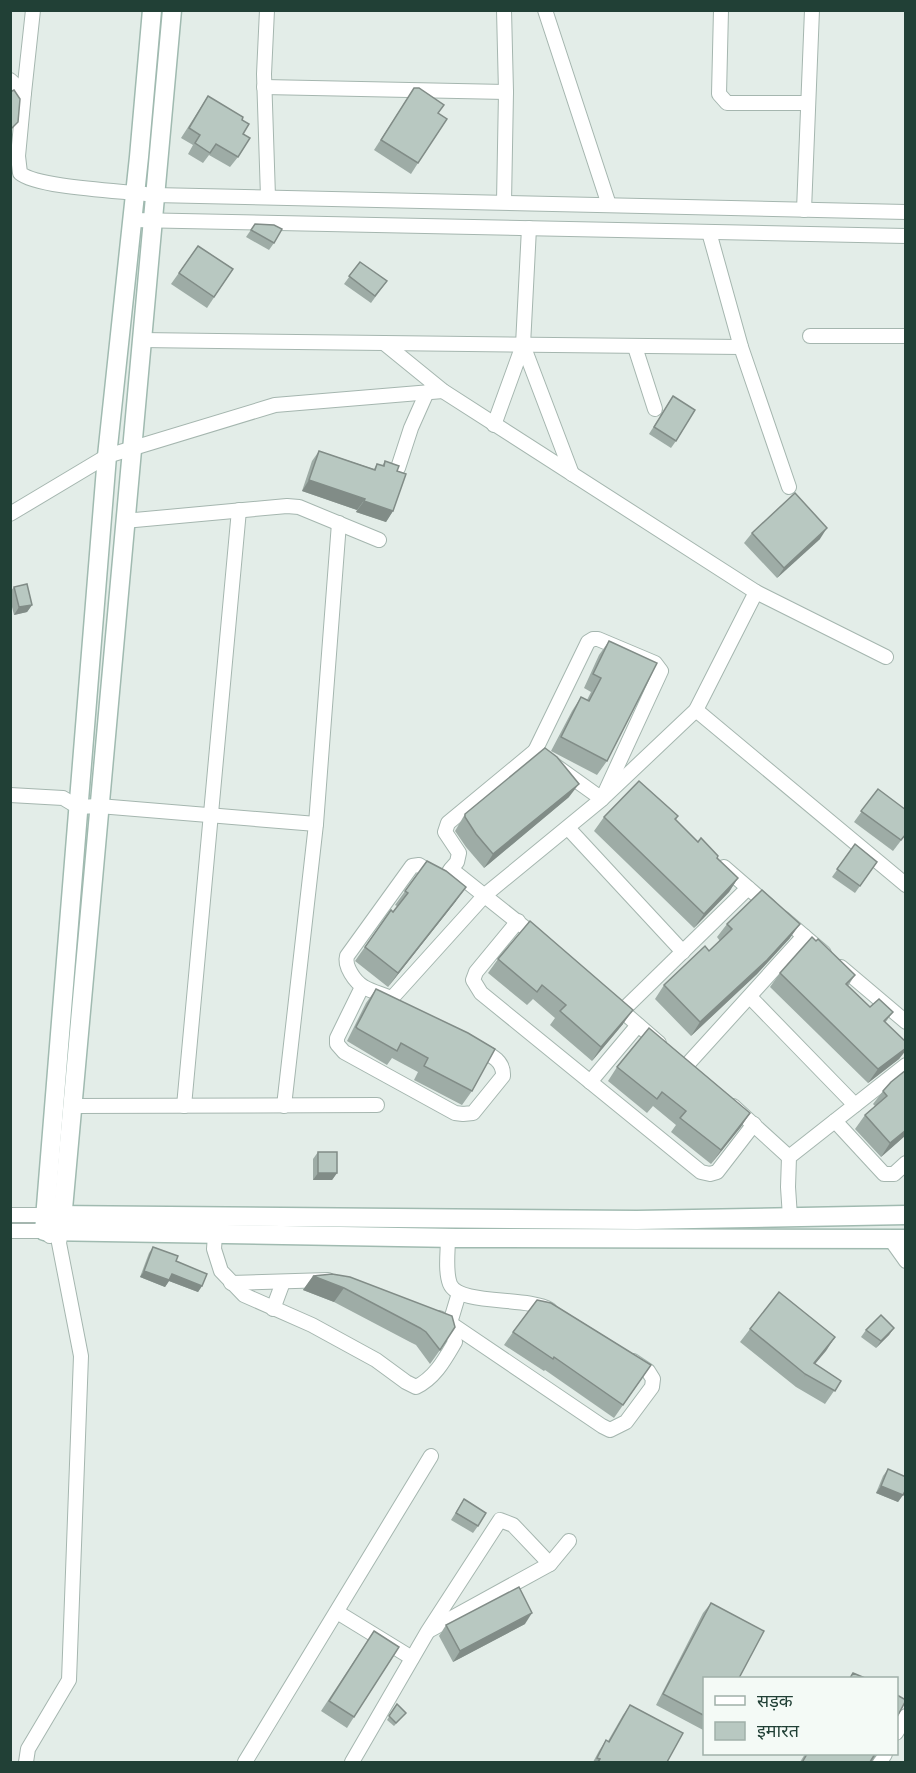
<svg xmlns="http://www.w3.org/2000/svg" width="916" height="1773" font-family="'Alegreya Sans','Noto Sans Devanagari',sans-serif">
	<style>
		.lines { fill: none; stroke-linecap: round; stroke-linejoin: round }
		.street-casing { stroke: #a5b6af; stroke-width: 16 }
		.secondary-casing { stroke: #a0bab0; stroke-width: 21 }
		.street { stroke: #fff; stroke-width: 14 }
		.secondary { stroke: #fff; stroke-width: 18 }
		.wall { fill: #9eaca6 }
		.shaded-wall { fill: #818c87 }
		.building { fill: #b8c8c1; stroke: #818c87; stroke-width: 1.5 }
	</style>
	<rect width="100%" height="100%" fill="#e3ede8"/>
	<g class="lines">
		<defs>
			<g id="street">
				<path d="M267,10L264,74L268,197"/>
				<path d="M545,10L609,205"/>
				<path d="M721,10L719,94L727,103H808"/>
				<path d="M10,80L24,93L18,156L20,173C37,188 127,191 154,195L906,212"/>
				<path d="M264,87L506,92"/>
				<path d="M24,93L33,10"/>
				<path d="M504,202L506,92L504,10"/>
				<path d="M804,210L812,10"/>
				<path d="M133,220L906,236"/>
				<path d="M529,228L523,345L572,474"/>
				<path d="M709,232L741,347L789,487"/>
				<path d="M810,336H906"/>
				<path d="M141,340L384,343L443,391L756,592L886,657"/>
				<path d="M384,343L741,347"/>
				<path d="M635,347L655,409"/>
				<path d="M494,425L523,345"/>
				<path d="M398,468L411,428L427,392"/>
				<path d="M10,514L107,456L275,405L443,391"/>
				<path d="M124,521L287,506L299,507L379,540"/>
				<path d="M593,639H598L655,663L661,671L602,799L535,751L588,642Z"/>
				<path d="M696,710L906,885"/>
				<path d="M535,751L448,823L445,832L459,853L457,862L451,869L539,939"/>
				<path d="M10,795L63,798L78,807L99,806L316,824"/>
				<path d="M568,828L683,952"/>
				<path d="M724,867L769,906"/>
				<path d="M783,918L824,953"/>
				<path d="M518,921L476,972L473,980L481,993L701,1172L710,1174L717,1172L754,1124"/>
				<path d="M841,967L906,1022"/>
				<path d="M362,987L337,1038V1044L344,1052L455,1113L463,1114L473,1113L503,1076C504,1059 488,1054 475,1047"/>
				<path d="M750,997L855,1105"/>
				<path d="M391,998C383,994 372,992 364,987C355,982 344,966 347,956L412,866L419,865L438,877L446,876L451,869"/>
				<path d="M392,998L485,895L602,799L696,710L756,592"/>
				<path d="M614,1004L659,1043"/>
				<path d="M622,1011L748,888"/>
				<path d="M686,1066L804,936"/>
				<path d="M590,1082L638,1025"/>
				<path d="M73,1106L377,1105"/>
				<path d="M184,1106L239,510"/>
				<path d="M284,1106L316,824L339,523"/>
				<path d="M733,1106L789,1157"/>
				<path d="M835,1121L884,1174H894L906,1163"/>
				<path d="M10,1215H44"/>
				<path d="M790,1217L788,1187L789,1157L906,1065"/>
				<path d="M10,1231H44L50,1236"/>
				<path d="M215,1235L214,1249L221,1271L244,1295L312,1325L376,1360L406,1382L416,1387C435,1378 445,1359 455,1342L450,1323L459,1293"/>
				<path d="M448,1238C448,1251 445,1271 450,1284C459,1306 528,1296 550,1310"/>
				<path d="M891,1240L906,1261"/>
				<path d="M231,1283L328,1280"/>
				<path d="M273,1309L283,1282"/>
				<path d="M439,1318L450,1323L602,1426L610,1430L626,1422L652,1387L653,1379L648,1371L633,1361"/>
				<path d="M337,1612L412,1658"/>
				<path d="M430,1630L550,1564L569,1541"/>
				<path d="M896,1733L906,1716"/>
				<path d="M26,1762L28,1749L69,1680L81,1356L59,1243L61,1231"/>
				<path d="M245,1762L431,1456"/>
				<path d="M352,1762L428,1631L500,1520L513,1525L550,1564"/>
				<path d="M880,1762L885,1754"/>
			</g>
			<g id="secondary">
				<path d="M152,10L139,157L107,456L44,1231L456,1238L906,1239"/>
				<path d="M52,1215L637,1220L906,1215"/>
				<path d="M61,1231L172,10"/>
			</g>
		</defs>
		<use href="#street" class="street-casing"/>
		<use href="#secondary" class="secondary-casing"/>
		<use href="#street" class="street"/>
		<use href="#secondary" class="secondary"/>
	</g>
	<g class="wall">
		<path d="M414,88L438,113L418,163L411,174L374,150Z"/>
		<path d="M208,96L242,120L243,134L238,157L230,167L209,155L203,163L188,154L193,145L181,138Z"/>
		<path d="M255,224L274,243L269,250L246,237Z"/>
		<path d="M198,246L233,269L207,308L171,284Z"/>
		<path d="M360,262L387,281L371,303L344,284Z"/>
		<path d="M673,396L676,441L671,448L649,434Z"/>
		<path d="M319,451L374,469L377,464L382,466L385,461L397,471L393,511L386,522L356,512L357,510L302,491L312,461Z"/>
		<path d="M752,533L820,539L777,578L744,543Z"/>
		<path d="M14,587L32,605L27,612L14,615L10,599V592Z"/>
		<path d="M609,641L607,761L597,775L551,751L572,711L581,697L587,700L591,692L584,688L599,655Z"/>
		<path d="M878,789L906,834L893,851L854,822Z"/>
		<path d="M569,797L484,868L466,847L455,831L465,814Z"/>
		<path d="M678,816L676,820L698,842L717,858L738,878L729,892L694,928L594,831L604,817Z"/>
		<path d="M855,844L877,862L855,893L832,877Z"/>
		<path d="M427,861L456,901L388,987L355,961L391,910L393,912L397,906L395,905Z"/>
		<path d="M727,924L790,938L757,974L691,1036L655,999L664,985L709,951L720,941L717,937Z"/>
		<path d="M816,941L855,975L848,986L870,1007L893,1012L885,1023L906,1042V1050L899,1059L868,1083L770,987L780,973Z"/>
		<path d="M498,959L623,1024L592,1061L550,1025L555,1018L533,999L527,1005L488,973Z"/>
		<path d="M376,989L472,1091L462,1105L414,1080L418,1072L392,1058L387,1065L347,1041L366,1003Z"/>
		<path d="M617,1067L750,1113L711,1164L671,1132L676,1125L653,1106L647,1113L608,1081Z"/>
		<path d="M906,1070V1135L881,1157L855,1129L865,1115L875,1106L873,1104L883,1091Z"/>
		<path d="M318,1152L337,1173L332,1180H313V1159Z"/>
		<path d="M153,1247L176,1261L202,1286L198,1292L169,1281L165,1287L140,1277L149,1253Z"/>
		<path d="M313,1276L452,1316L440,1350L430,1364L416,1345L410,1342L334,1302L303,1290Z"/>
		<path d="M894,1328L889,1335L876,1348L861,1337L866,1330Z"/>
		<path d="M750,1329L835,1337L815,1364L841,1381L825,1404L796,1387L740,1342Z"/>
		<path d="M513,1332L651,1365L614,1418L545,1370L544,1371L504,1345Z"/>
		<path d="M888,1469L903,1495L898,1502L876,1493L883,1476Z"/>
		<path d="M464,1499L478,1526L473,1533L451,1520Z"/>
		<path d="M711,1603L705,1678V1731L656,1705L703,1613Z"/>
		<path d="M525,1624L453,1662L439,1636L446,1625Z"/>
		<path d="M374,1631L354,1717L347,1728L321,1711Z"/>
		<path d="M397,1704L406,1713L394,1726L387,1720Z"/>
		<path d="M630,1705L667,1762H593L599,1751L606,1740L608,1741L623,1715Z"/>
		<path d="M805,1754H878L872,1762H800Z"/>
	</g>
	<g class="shaded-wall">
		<path d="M309,480L365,499L357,510L302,491Z"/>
		<path d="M364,501L393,511L386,522L356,512Z"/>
		<path d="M827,528L820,539L777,578L784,568Z"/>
		<path d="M32,605L27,612L14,615L19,607Z"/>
		<path d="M579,784L569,797L484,868L493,854Z"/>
		<path d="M738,878L729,892L694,928L704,914Z"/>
		<path d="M466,887L456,901L388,987L398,973Z"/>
		<path d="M800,924L790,938L757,974L691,1036L700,1022Z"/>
		<path d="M633,1010L623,1024L592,1061L601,1047Z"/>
		<path d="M906,1048V1050L899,1059L868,1083L878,1069Z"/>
		<path d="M750,1113L741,1127L711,1164L721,1150Z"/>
		<path d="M906,1130V1135L881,1157L890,1143Z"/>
		<path d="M318,1173H337L332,1180H313Z"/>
		<path d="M144,1271L172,1274L202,1286L198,1292L169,1281L165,1287L140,1277Z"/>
		<path d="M313,1276L344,1288L334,1302L303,1290Z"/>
		<path d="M894,1328L889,1335L876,1348L881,1341Z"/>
		<path d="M835,1337L826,1351L804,1377L814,1363Z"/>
		<path d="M881,1486L903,1495L898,1502L876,1493Z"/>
		<path d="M532,1613L525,1624L453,1662L460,1651Z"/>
	</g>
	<g class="building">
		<path d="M414,88H419L444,105L438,113L447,119L418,163L381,140Z"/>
		<path d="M14,90L20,99L18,122L10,130V92Z"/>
		<path d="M208,96L243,117L242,120L249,124L243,134L250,138L238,157L216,144L210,153L195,143L200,135L189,128Z"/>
		<path d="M255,224L274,225L282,229L274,243L251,230Z"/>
		<path d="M198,246L233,269L214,297L179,273Z"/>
		<path d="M360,262L387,281L375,296L349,276Z"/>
		<path d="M673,396L695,410L676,441L654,427Z"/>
		<path d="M319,451L375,470L377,464L384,466L385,461L399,466L397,471L406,474L393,511L364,501L365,499L309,480Z"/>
		<path d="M795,493L827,528L784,568L752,533Z"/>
		<path d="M27,584L32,605L19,607L14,587Z"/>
		<path d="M609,641L657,663L607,761L561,737L581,697L589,701L601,678L593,674Z"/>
		<path d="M545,748L557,757L579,784L493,854L476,834L465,817V814Z"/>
		<path d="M639,781L678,816L675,819L698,842L701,838L718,856L717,858L738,878L704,914L604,817Z"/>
		<path d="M878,789L906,810V834L901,840L861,811Z"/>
		<path d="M855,844L877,862L860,886L837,869Z"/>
		<path d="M427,861L446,871L466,887L398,973L365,947L391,910L393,912L408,893L405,891Z"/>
		<path d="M762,890L800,924L767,960L700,1022L664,985L705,946L709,951L732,929L727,924Z"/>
		<path d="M530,921L633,1010L601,1047L560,1011L566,1005L542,985L537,992L498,959Z"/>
		<path d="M812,937L816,941L818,939L855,975L846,984L870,1007L879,999L893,1012L884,1021L906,1042V1048L878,1069L780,973Z"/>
		<path d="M376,989L468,1033L495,1049L472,1091L424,1066L428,1058L401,1043L397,1051L358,1029L356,1027Z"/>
		<path d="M649,1028L750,1113L721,1150L680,1118L686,1111L662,1092L657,1099L617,1067Z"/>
		<path d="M906,1070V1130L890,1143L865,1115L887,1096L883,1091L891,1082Z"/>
		<rect x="318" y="1152" width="19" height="21"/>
		<path d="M153,1247L178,1256L176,1261L207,1274L202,1286L172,1274L169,1280L144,1271Z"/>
		<path d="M332,1274L350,1277L452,1316L455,1327L440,1350L426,1332L420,1328L344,1288L313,1276Z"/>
		<path d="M779,1292L835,1337L814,1363L841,1381L835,1391L805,1374L750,1329Z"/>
		<path d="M537,1300L551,1303L651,1365L623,1405L554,1357L553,1359L513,1332Z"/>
		<path d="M881,1315L894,1328L881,1341L866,1330Z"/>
		<path d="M888,1469L906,1477V1489L903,1495L881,1486Z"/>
		<path d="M464,1499L486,1513L478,1526L456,1513Z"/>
		<path d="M519,1587L532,1613L460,1651L446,1625Z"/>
		<path d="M711,1603L764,1631L739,1678H705V1716L663,1694Z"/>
		<path d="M374,1631L399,1647L354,1717L329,1701Z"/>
		<path d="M853,1673L865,1678H850Z"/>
		<path d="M897,1695L906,1700L897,1717Z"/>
		<path d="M397,1704L406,1713L396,1723L389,1716Z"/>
		<path d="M630,1705L683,1733L667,1762H598L600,1759L597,1758L606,1740L609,1742Z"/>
		<path d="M807,1754H875L870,1762H806L803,1761Z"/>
	</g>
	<rect width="916" height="1773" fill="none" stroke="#214036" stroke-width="24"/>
	<rect x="703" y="1677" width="195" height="78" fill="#f4faf6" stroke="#a0b0a9" stroke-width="1.5"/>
	<rect x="715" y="1696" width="30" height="9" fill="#ffffff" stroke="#a0b0a9" stroke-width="1.5"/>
	<text x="757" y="1707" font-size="18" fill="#214036">सड़क</text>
	<rect x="715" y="1722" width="30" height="18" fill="#b8c8c1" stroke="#a0b0a9" stroke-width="1.5"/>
	<text x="757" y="1737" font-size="18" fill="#214036">इमारत</text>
</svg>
